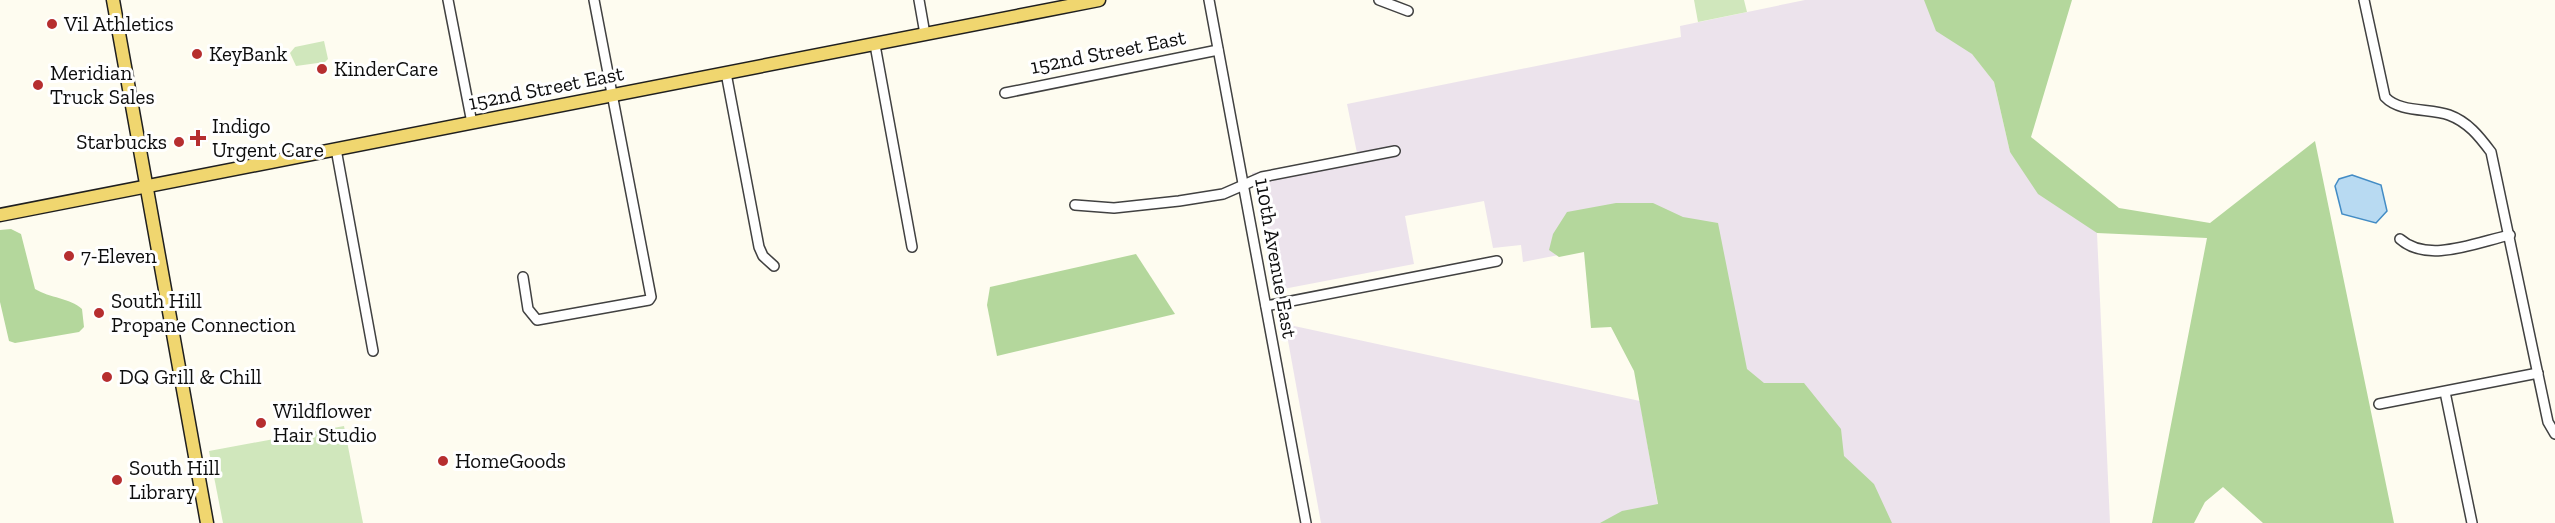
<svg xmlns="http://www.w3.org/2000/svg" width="2555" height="523" font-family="'Zilla Slab',serif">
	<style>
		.industrial { fill: #ece3ec }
		.green { fill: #d0e7bc }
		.forest { fill: #b4d79c }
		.water { fill: #b8daf2; stroke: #438cc5; stroke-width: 1.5 }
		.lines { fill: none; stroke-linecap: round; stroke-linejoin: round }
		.minor-casing { stroke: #414141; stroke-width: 12 }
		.major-casing { stroke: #1f1f1f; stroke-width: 15 }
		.minor { stroke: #fff; stroke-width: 9 }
		.major { stroke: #f0d66f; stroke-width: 12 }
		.poi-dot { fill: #b62e2f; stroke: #fff; stroke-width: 2 }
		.labels { text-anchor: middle; stroke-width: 6; stroke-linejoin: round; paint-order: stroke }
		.poi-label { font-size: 21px; fill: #0e0e0e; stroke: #fff; text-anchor: start }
		.street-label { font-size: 21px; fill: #0e0e0e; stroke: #fff }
	</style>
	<rect width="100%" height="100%" fill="#fefcf0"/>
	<g class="industrial">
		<path d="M1805,0H1931L1994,82L2010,152L2097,233L2110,523H1851L1610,245L1523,262L1521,245L1493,248L1484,201L1405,216L1414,264L1278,290L1252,173L1357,153L1347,104L1681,37L1680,26Z"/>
		<path d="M1285,324L1640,401L1661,523H1321Z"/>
	</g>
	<g class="green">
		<path d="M1694,0H1744L1747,12L1698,22Z"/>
		<path d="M324,41L328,59L325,62L296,66L290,53L295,47Z"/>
		<path d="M344,426L363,523H223L209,451Z"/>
	</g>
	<g class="forest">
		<path d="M1924,0H2072L2031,137L2119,208L2210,223L2315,141L2394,523H2263L2223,487L2205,502L2194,523H2152L2207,238L2097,233L2038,194L2010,152L1994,82L1972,54L1936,31Z"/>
		<path d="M1616,203H1653L1683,217L1718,223L1747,369L1764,383H1804L1841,429L1844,456L1874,484L1892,523H1600L1622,511L1658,504L1634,371L1611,327L1591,328L1584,252L1559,257L1549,250L1553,234L1567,212Z"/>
		<path d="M11,229L21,234L35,289C50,298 70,298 82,309L84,327L79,332L15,343L9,341L0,302V230Z"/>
		<path d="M1136,254L1175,314L997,356L987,305L990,287Z"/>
	</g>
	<path class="water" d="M2352,175L2381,185L2387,211L2376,223L2342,214L2335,186L2339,179Z"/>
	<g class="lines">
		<defs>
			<g id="minor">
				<path d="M448,0L472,123"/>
				<path d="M919,0L925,34"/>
				<path d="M1209,0L1306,523"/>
				<path d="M1379,0L1408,11"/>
				<path d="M2364,0L2385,97C2400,113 2430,108 2449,115C2468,122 2479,136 2491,152L2548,422L2555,434"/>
				<path d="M875,45L912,247"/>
				<path d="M726,73L759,247L763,256L774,266"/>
				<path d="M1005,93L1218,50"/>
				<path d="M336,149L373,351"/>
				<path d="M1075,205L1114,208L1179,201L1223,194L1262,177L1395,151"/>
				<path d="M2400,239C2428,264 2477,242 2510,235"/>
				<path d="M523,277L528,309L537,320L649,300L651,297L594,0"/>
				<path d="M1266,306L1497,261"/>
				<path d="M2445,392L2472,523"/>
				<path d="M2379,404L2538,373"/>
			</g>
			<g id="major">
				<path d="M113,0L207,523"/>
				<path d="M0,215L1099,0"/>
			</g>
		</defs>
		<use href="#minor" class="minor-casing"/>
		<use href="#major" class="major-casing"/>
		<use href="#minor" class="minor"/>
		<use href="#major" class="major"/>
	</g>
	<g class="poi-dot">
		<circle cx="52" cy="24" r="6"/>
		<circle cx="197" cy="54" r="6"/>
		<circle cx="322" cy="69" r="6"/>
		<circle cx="38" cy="85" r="6"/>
		<path d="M195 129h6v6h6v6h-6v6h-6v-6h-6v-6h6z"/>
		<circle cx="179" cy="142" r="6"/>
		<circle cx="69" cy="256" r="6"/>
		<circle cx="99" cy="313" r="6"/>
		<circle cx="107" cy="377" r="6"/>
		<circle cx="261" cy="423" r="6"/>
		<circle cx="443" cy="461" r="6"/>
		<circle cx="117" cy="480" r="6"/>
	</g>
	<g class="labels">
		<g class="poi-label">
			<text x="64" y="31">Vil Athletics</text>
			<text x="209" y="61">KeyBank</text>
			<text x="334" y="76">KinderCare</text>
			<text x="50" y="80">Meridian<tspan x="50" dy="24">Truck Sales</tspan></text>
			<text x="212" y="133">Indigo<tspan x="212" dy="24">Urgent Care</tspan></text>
			<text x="167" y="149" text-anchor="end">Starbucks</text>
			<text x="81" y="263">7-Eleven</text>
			<text x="111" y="308">South Hill<tspan x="111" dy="24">Propane Connection</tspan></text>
			<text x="119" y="384">DQ Grill &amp; Chill</text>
			<text x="273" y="418">Wildflower<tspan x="273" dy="24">Hair Studio</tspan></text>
			<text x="455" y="468">HomeGoods</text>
			<text x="129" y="475">South Hill<tspan x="129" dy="24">Library</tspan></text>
		</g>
		<g class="street-label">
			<text transform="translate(1108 52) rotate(-11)" y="7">152nd Street East</text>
			<text transform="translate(546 88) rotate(-11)" y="7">152nd Street East</text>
			<text transform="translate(1276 258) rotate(80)" y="7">110th Avenue East</text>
		</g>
	</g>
</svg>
